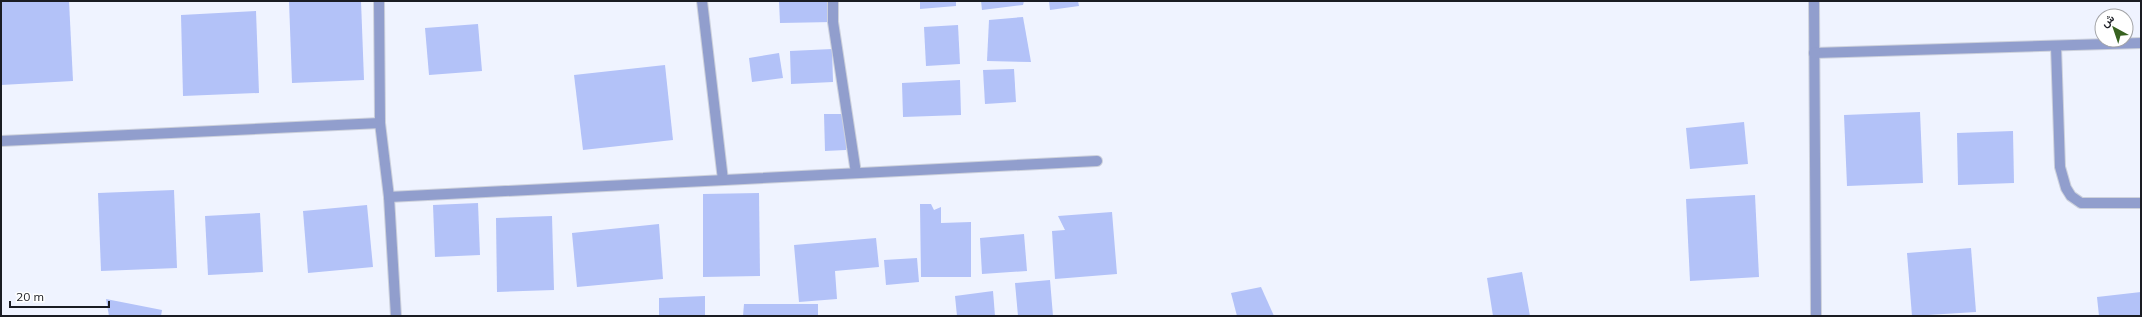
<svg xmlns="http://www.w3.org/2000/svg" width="2142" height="317" font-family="Mulish,Vazirmatn,sans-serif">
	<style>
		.building { fill: #b3c2f8 }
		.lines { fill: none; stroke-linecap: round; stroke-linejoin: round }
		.minor-casing { stroke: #cdd1dc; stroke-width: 12 }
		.minor { stroke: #919ecd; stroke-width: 10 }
	</style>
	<rect width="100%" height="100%" fill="#eff3ff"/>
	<g class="building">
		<path d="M1,1H69L73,81L1,85Z"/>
		<path d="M289,1H361L364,80L292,83Z"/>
		<path d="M779,1H833V22L780,23Z"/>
		<path d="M920,1H956V6L920,9Z"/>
		<path d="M981,1H1024L1023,5L982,10Z"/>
		<path d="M1049,1H1078L1079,6L1050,10Z"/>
		<path d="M256,11L259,93L183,96L181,15Z"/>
		<path d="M1023,17L1031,62L987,61L989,20Z"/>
		<path d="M478,24L482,71L429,75L425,28Z"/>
		<path d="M958,25L960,64L926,66L924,27Z"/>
		<path d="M832,49L833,82L791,84L790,51Z"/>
		<path d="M779,53L783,78L752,82L749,58Z"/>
		<path d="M665,65L673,140L583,150L574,75Z"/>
		<path d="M1014,69L1016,102L985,104L983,70Z"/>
		<path d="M960,80L961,115L903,117L902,83Z"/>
		<path d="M1920,112L1923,183L1847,186L1844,115Z"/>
		<path d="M824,114H846V150L825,151Z"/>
		<path d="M1744,122L1748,164L1690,169L1686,128Z"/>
		<path d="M2013,131L2014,183L1958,185L1957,133Z"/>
		<path d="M174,190L177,268L101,271L98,193Z"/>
		<path d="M759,193L760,276L703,277V194Z"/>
		<path d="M1755,195L1759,277L1690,281L1686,199Z"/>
		<path d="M478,203L480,255L435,257L433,205Z"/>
		<path d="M920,204H931L934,210L941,207V223L971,222V277H921Z"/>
		<path d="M367,205L373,267L308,273L303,211Z"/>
		<path d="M1112,212L1117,274L1055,279L1052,231L1065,230L1058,216Z"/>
		<path d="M260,213L263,272L208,275L205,216Z"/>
		<path d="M552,216L554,290L497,292L496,218Z"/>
		<path d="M659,224L663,279L577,287L572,233Z"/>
		<path d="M1024,234L1027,271L982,274L980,238Z"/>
		<path d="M876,238L879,267L835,271L837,299L799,302L794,245Z"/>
		<path d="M1971,248L1976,312L1912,316L1907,253Z"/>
		<path d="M917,258L919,282L886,285L884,260Z"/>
		<path d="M1522,272L1530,316H1493L1487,278Z"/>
		<path d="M1050,280L1053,316H1018L1015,283Z"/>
		<path d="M1261,287L1274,316H1237L1231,293Z"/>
		<path d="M993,291L995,316H957L955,296Z"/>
		<path d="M2141,292V316H2099L2097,297Z"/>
		<path d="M705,296V316H659V298Z"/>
		<path d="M106,299L162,310L161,316H109Z"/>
		<path d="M744,304H818V316H743Z"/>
	</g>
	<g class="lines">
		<defs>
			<g id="minor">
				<path d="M379,1L380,123L389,197L396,316"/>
				<path d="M702,1L723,180"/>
				<path d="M833,1V22L856,173"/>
				<path d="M1814,1L1816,316"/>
				<path d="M2056,46L2060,167L2066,188L2071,196L2081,203H2141"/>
				<path d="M1814,53L2141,43"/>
				<path d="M1,141L380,123"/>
				<path d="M389,197L1097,161"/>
			</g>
		</defs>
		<use href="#minor" class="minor-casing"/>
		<use href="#minor" class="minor"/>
	</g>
	<rect width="2142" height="317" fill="none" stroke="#1a1c23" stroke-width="4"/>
	<g transform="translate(2114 28) rotate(320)"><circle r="19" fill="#ffffff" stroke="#a3a4a7"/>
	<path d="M0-3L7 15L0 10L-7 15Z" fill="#376220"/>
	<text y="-6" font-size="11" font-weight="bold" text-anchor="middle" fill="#1a1c23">ش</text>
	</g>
	<path d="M10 301v6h99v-6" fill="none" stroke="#1a1c23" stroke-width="2"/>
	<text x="16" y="301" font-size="12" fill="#1a1c23" stroke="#ffffff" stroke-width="3" paint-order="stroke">20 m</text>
</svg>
